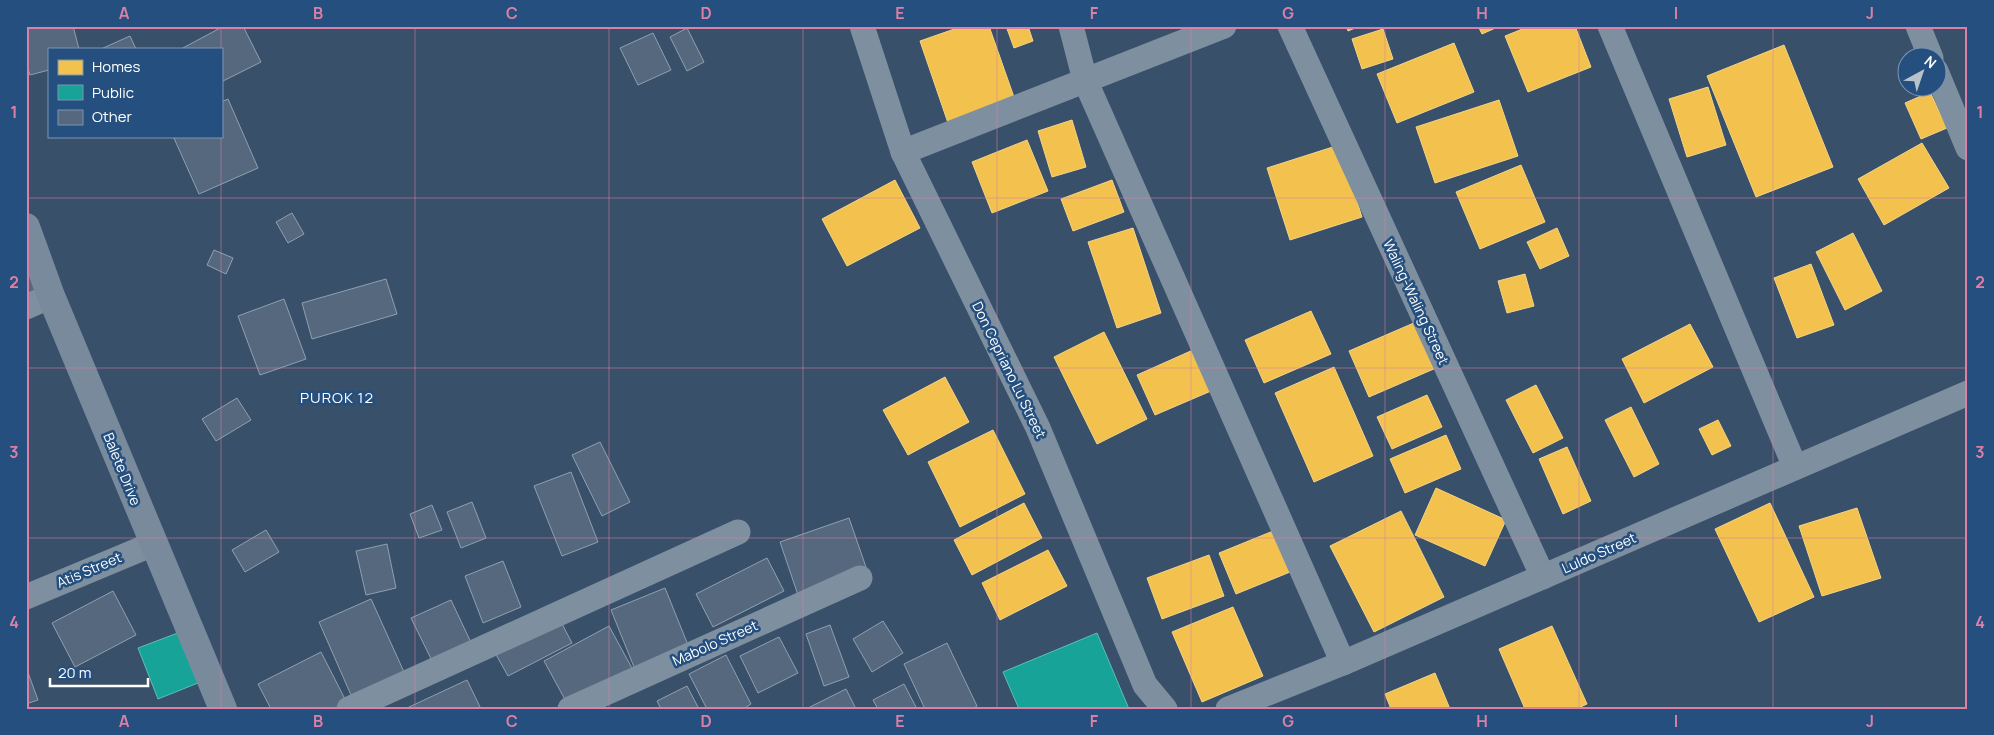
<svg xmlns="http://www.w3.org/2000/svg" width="1994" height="735" font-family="Manrope,sans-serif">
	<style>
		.homes { fill: #f2c14e; stroke: #f6d483 }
		.public { fill: #17a398; stroke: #5dbfb7 }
		.building { fill: #55687d; stroke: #91a0af }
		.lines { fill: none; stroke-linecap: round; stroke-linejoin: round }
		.street { stroke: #7e8fa0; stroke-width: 25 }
		.secondary { stroke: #798a9d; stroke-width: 28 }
		.grid { fill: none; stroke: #dd80a5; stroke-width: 1; stroke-opacity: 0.55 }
		.labels { text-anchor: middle; stroke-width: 5; stroke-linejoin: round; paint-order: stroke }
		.street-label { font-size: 14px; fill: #fff; stroke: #244f7e }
		.neighbourhood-label { font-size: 15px; letter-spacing: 1px; fill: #fff; stroke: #244f7e }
		.neatline { fill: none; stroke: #dd80a5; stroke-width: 2 }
		.grid-label { font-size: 16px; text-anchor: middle; font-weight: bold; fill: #dd80a5 }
	</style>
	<rect width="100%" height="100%" fill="#38506a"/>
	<g class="homes">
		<path d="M963,26H989L1015,100L948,123L920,41Z"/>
		<path d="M1006,26H1028L1033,41L1014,48Z"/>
		<path d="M1346,26H1360L1348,31Z"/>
		<path d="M1478,26H1500L1482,34Z"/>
		<path d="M1530,26H1575L1591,67L1528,92L1505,36Z"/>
		<path d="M1383,29L1393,59L1362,69L1352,39Z"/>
		<path d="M1454,43L1474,92L1397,123L1377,74Z"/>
		<path d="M1784,45L1833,167L1756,197L1707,76Z"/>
		<path d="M1708,87L1726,145L1687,157L1669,99Z"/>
		<path d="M1930,92L1947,128L1921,139L1905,103Z"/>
		<path d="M1499,100L1518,156L1435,183L1416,127Z"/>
		<path d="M1072,120L1086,167L1052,177L1038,131Z"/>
		<path d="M1027,140L1048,191L992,213L972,162Z"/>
		<path d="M1922,143L1949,188L1884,225L1858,179Z"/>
		<path d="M1339,145L1362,217L1290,240L1267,168Z"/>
		<path d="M1521,165L1545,222L1480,249L1456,192Z"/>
		<path d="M895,180L920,228L847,266L822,219Z"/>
		<path d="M1112,180L1124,212L1073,231L1061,199Z"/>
		<path d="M1133,228L1161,313L1117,328L1088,242Z"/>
		<path d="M1557,228L1569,256L1540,269L1527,242Z"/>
		<path d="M1853,233L1882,291L1845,310L1816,252Z"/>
		<path d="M1811,264L1834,325L1797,338L1774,278Z"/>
		<path d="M1525,274L1534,306L1507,313L1498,281Z"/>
		<path d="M1311,311L1331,354L1264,383L1245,340Z"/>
		<path d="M1423,319L1443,365L1369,397L1349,351Z"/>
		<path d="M1690,324L1713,367L1644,403L1622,359Z"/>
		<path d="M1104,332L1147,419L1097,444L1054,357Z"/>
		<path d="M1193,350L1211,391L1155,415L1137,375Z"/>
		<path d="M1334,367L1373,456L1314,482L1275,393Z"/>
		<path d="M945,377L969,422L908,455L883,410Z"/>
		<path d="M1536,385L1563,438L1533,453L1506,400Z"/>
		<path d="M1427,395L1442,427L1392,449L1377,417Z"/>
		<path d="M1631,407L1659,464L1634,477L1605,420Z"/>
		<path d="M1718,420L1731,446L1712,455L1699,429Z"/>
		<path d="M993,430L1025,494L960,527L928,462Z"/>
		<path d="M1446,435L1461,469L1405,493L1390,459Z"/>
		<path d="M1567,447L1591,501L1563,514L1539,459Z"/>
		<path d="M1436,488L1506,520L1485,566L1415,535Z"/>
		<path d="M1024,503L1042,538L972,575L954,540Z"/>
		<path d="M1770,503L1814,597L1759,622L1715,529Z"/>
		<path d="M1857,508L1881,578L1822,596L1799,526Z"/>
		<path d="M1401,511L1444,597L1374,632L1330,546Z"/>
		<path d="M1278,529L1295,570L1236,594L1219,553Z"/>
		<path d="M1048,550L1067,586L1000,620L982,583Z"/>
		<path d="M1209,555L1224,596L1162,619L1147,578Z"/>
		<path d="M1233,607L1263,676L1202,702L1172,632Z"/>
		<path d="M1552,626L1587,704L1576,709H1525L1499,649Z"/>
		<path d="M1435,673L1450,709H1391L1385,694Z"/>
	</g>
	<g class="public">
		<path d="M183,631L203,681L158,699L138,648Z"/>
		<path d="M1097,633L1129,709H1019L1003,672Z"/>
	</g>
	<g class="building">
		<path d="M35,26H73L79,49H49V70L30,75L26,63V29Z"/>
		<path d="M224,26H243L261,62L221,82V49H181Z"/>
		<path d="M687,28L704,62L687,71L670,37Z"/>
		<path d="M653,33L671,70L638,85L620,48Z"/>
		<path d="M130,36L136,49H101Z"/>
		<path d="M228,99L258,168L199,194L173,136H221V102Z"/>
		<path d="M292,213L304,234L288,243L276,222Z"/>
		<path d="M214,250L233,258L226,274L207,265Z"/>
		<path d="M26,264L37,295L26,298Z"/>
		<path d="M386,279L397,314L312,339L302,303Z"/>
		<path d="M284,299L306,359L260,375L238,316Z"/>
		<path d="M237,398L251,420L216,441L202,419Z"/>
		<path d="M600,442L630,502L602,516L572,455Z"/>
		<path d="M571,472L598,542L562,556L534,486Z"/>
		<path d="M472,502L486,538L461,548L447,512Z"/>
		<path d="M432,505L442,530L419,538L410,514Z"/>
		<path d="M849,518L867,570L798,595L780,542Z"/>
		<path d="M266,530L279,552L245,572L232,550Z"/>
		<path d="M387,544L396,588L366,595L356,551Z"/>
		<path d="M767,558L784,591L713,627L696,594Z"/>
		<path d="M503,561L521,607L483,623L465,576Z"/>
		<path d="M665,588L688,645L634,667L611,610Z"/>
		<path d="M113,591L136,635L75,667L52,623Z"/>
		<path d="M371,599L404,672L351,695L319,622Z"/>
		<path d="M451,600L475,651L436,669L411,618Z"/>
		<path d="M559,618L572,643L508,676L494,651Z"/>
		<path d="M883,621L903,653L872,672L853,639Z"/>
		<path d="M830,625L849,677L824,686L806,634Z"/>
		<path d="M609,626L633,670L568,705L544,661Z"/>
		<path d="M779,637L798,673L758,693L740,656Z"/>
		<path d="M947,643L977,706L972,709H925L904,664Z"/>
		<path d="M321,652L347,703L335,709H271L258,684Z"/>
		<path d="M726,655L751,704L743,709H707L689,674Z"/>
		<path d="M26,667L38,700L26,704Z"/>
		<path d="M467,680L481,709L407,708Z"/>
		<path d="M904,684L917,709H878L873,700Z"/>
		<path d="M687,686L699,709H661L657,701Z"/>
		<path d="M846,689L856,709H806Z"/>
	</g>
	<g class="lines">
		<g class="street">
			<path d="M862,26L903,152L1038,428L1145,685L1165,709"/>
			<path d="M1071,26L1085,80L1343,663"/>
			<path d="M1290,26L1543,577"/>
			<path d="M1610,26L1795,467"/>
			<path d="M1918,26L1931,58"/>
			<path d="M1936,71L1968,148"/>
			<path d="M903,152L1224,26"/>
			<path d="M26,307L51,296"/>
			<path d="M26,597L153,544"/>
			<path d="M349,709L738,532"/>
			<path d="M570,709L860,578"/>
			<path d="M1228,709L1343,663L1968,393"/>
		</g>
		<path class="secondary" d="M26,227L51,296L223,709"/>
	</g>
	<path class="grid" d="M221,26V709M415,26V709M609,26V709M803,26V709M997,26V709M1191,26V709M1385,26V709M1579,26V709M1773,26V709M26,198H1968M26,368H1968M26,538H1968"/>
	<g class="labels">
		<g class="street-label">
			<text transform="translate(1416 302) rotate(65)" y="5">Waling-Waling Street</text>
			<text transform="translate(1009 370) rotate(64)" y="5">Don Cepriano Lu Street</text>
			<text transform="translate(122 469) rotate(68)" y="5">Balete Drive</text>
			<text transform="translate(1599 553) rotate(-24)" y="5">Luldo Street</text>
			<text transform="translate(89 570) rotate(-23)" y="5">Atis Street</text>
			<text transform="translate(715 643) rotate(-24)" y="5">Mabolo Street</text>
		</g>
		<g class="neighbourhood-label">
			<text x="337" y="403">PUROK 12</text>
		</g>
	</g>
	<rect width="1994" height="735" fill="none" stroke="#244f7e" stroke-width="55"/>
	<rect x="48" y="48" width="175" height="90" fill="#244f7e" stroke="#7c95b2"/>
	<rect x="58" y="60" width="25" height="15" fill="#f2c14e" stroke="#7c95b2"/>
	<text x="92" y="72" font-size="15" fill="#ffffff">Homes</text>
	<rect x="58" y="85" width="25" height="15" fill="#17a398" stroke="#7c95b2"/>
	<text x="92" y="98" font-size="15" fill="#ffffff">Public</text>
	<rect x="58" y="110" width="25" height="15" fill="#55687d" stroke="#7c95b2"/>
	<text x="92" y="122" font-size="15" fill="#ffffff">Other</text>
	<g transform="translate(1922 72) rotate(40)"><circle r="24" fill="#244f7e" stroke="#7c95b2"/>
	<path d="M0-4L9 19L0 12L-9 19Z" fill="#b9c2cb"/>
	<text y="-8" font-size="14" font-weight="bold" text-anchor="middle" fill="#ffffff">N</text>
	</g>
	<path d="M50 678v8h98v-8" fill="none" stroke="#ffffff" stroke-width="2.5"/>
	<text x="58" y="678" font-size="15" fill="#ffffff" stroke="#244f7e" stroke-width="4" paint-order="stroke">20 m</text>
	<rect x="28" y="28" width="1938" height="680" class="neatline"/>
	<g class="grid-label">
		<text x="124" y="19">A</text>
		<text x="318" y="19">B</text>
		<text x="512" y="19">C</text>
		<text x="706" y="19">D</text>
		<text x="900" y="19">E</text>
		<text x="1094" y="19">F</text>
		<text x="1288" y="19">G</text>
		<text x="1482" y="19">H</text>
		<text x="1676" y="19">I</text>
		<text x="1870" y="19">J</text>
		<text x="14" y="118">1</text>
		<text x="1980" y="118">1</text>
		<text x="14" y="288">2</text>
		<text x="1980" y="288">2</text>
		<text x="14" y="458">3</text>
		<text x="1980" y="458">3</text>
		<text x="14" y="628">4</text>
		<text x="1980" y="628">4</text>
		<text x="124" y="727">A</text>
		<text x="318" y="727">B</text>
		<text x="512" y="727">C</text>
		<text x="706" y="727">D</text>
		<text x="900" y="727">E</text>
		<text x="1094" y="727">F</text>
		<text x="1288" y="727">G</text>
		<text x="1482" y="727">H</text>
		<text x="1676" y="727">I</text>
		<text x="1870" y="727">J</text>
	</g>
</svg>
